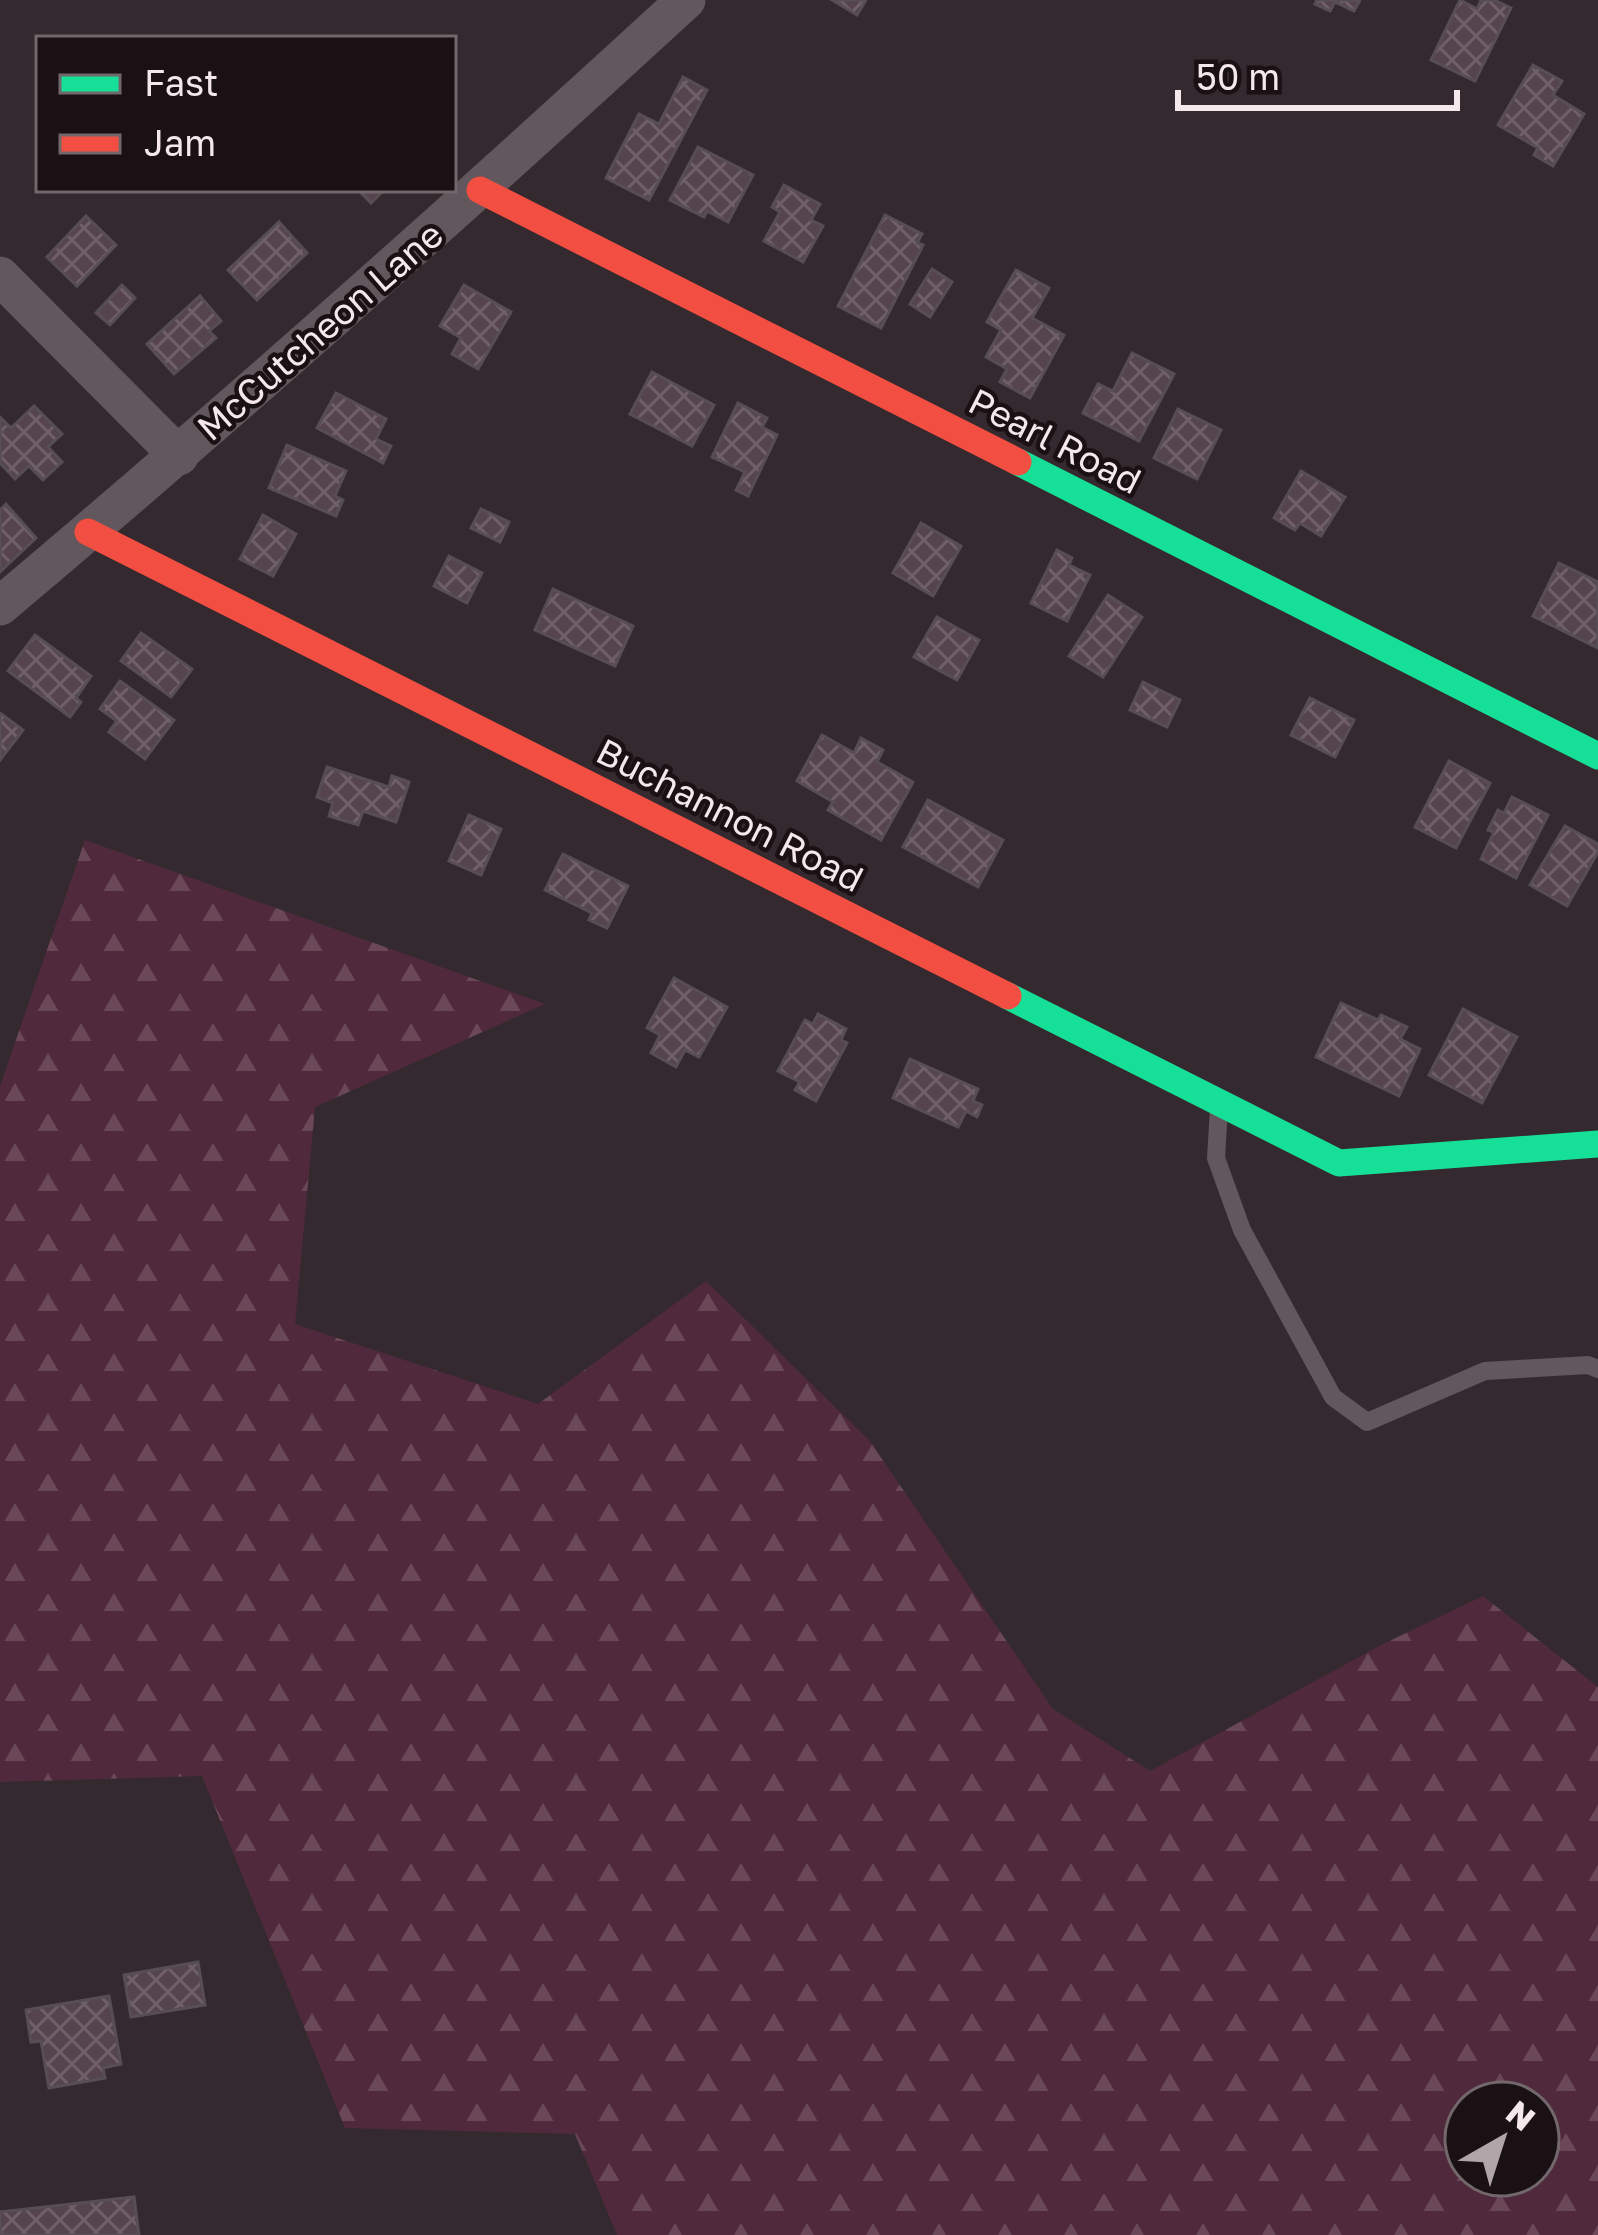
<svg xmlns="http://www.w3.org/2000/svg" width="1598" height="2235" font-family="'Golos Text',sans-serif">
	<style>
		.forest { fill: url(#forest-firs); fill-rule: evenodd }
		.building { fill: url(#building-cross-hatch); stroke: #564e52; stroke-width: 3 }
		.lines { fill: none; stroke-linecap: round; stroke-linejoin: round }
		.lane { stroke: #62575c; stroke-width: 18 }
		.street { stroke: #62575c; stroke-width: 39 }
		.fast { stroke: #16e098; stroke-width: 27 }
		.jam { stroke: #f24e42; stroke-width: 27 }
		.labels { text-anchor: middle; stroke-width: 9; stroke-linejoin: round; paint-order: stroke }
		.street-label { font-size: 36px; fill: #f5e8ed; stroke: #1a1115 }
	</style>
	<defs>
		<pattern id="forest-firs" width="22" height="20" patternUnits="userSpaceOnUse" patternTransform="scale(3)"><rect width="22" height="20" fill="#50293c"/><path d="M5 1l3.5 6h-7zM16 11l3.5 6h-7z" fill="#6a4858"/></pattern>
		<pattern id="building-cross-hatch" width="8" height="8" patternUnits="userSpaceOnUse" patternTransform="scale(3)"><rect width="8" height="8" fill="#56444d"/><path d="M0 0l8 8M0 8l8-8" fill="none" stroke="#6f5f67"/></pattern>
	</defs>
	<rect width="100%" height="100%" fill="#34292e"/>
	<path class="forest" d="M85,840L545,1004L315,1107L295,1324L538,1404L706,1281L869,1440L1053,1709L1150,1771L1383,1644L1483,1596L1598,1687V2235H617L575,2134L345,2128L202,1776L0,1782V1086ZM1466,2103H1538V2175H1466Z"/>
	<g class="building">
		<path d="M832,0H866L857,15Z"/>
		<path d="M1317,0H1360L1354,11L1335,2L1330,11L1315,4Z"/>
		<path d="M1460,0L1477,9L1481,0H1494L1511,8L1475,81L1431,60Z"/>
		<path d="M1533,65L1562,81L1553,95L1584,114L1553,166L1534,155L1538,148L1498,125Z"/>
		<path d="M683,77L707,90L649,200L606,178L639,114L659,124Z"/>
		<path d="M698,147L753,175L728,222L707,211L704,217L670,200Z"/>
		<path d="M784,185L820,204L811,220L823,226L803,262L764,241L780,212L772,207Z"/>
		<path d="M364,189H385L371,203L360,192Z"/>
		<path d="M885,215L922,234L917,243L923,245L881,328L838,306Z"/>
		<path d="M86,216L116,245L77,286L47,257Z"/>
		<path d="M279,222L307,253L257,300L228,270Z"/>
		<path d="M932,269L952,282L930,317L910,304Z"/>
		<path d="M1016,270L1049,288L1032,318L1064,335L1030,398L1000,382L1007,369L986,357L1001,330L987,322Z"/>
		<path d="M122,285L135,298L110,325L96,313Z"/>
		<path d="M464,285L511,312L478,369L452,354L461,338L440,326Z"/>
		<path d="M200,296L221,321L209,331L216,338L174,374L147,344Z"/>
		<path d="M1132,353L1174,374L1139,441L1083,413L1098,384L1113,391Z"/>
		<path d="M652,372L714,405L692,446L630,414Z"/>
		<path d="M336,393L386,419L376,439L391,446L383,463L317,428Z"/>
		<path d="M738,403L767,418L762,427L777,435L748,496L736,490L745,472L712,457Z"/>
		<path d="M34,406L62,434L48,447L62,462L43,480L29,466L15,479L0,463V417L11,428Z"/>
		<path d="M1178,409L1221,430L1197,479L1154,458Z"/>
		<path d="M287,445L346,471L335,496L343,500L336,516L269,488Z"/>
		<path d="M1301,471L1345,497L1321,536L1300,523L1295,530L1274,518Z"/>
		<path d="M6,504L36,538L0,572V510Z"/>
		<path d="M481,509L509,522L500,542L471,528Z"/>
		<path d="M263,515L296,534L273,576L240,559Z"/>
		<path d="M921,523L961,546L933,596L893,573Z"/>
		<path d="M1057,550L1072,558L1069,565L1090,575L1067,621L1031,603Z"/>
		<path d="M449,556L482,573L467,603L434,586Z"/>
		<path d="M1559,563L1598,582V648L1533,616Z"/>
		<path d="M553,589L633,626L615,666L535,630Z"/>
		<path d="M1108,595L1142,617L1103,677L1069,656Z"/>
		<path d="M937,617L979,640L957,680L914,657Z"/>
		<path d="M141,633L192,669L171,697L121,661Z"/>
		<path d="M35,635L91,676L76,698L81,702L70,717L8,671Z"/>
		<path d="M120,681L174,720L145,759L109,732L117,721L100,709Z"/>
		<path d="M1143,682L1180,700L1167,727L1130,710Z"/>
		<path d="M1310,698L1354,720L1335,757L1291,735Z"/>
		<path d="M0,713L23,730L0,760Z"/>
		<path d="M822,735L854,753L861,738L883,750L877,762L913,782L881,840L828,810L833,802L797,781Z"/>
		<path d="M1449,761L1490,783L1456,848L1415,827Z"/>
		<path d="M327,767L389,787L392,776L409,782L396,822L363,811L358,825L329,816L333,803L317,797Z"/>
		<path d="M1512,797L1548,815L1516,878L1481,859L1494,832L1488,830L1498,810L1504,813Z"/>
		<path d="M928,800L1003,840L978,887L903,847Z"/>
		<path d="M469,815L501,829L481,875L449,861Z"/>
		<path d="M1565,826L1598,844V852L1567,906L1530,885Z"/>
		<path d="M563,854L628,886L607,928L589,920L592,913L545,890Z"/>
		<path d="M674,978L727,1007L699,1057L685,1050L676,1067L651,1053L660,1035L647,1028Z"/>
		<path d="M1341,1003L1378,1020L1381,1015L1407,1027L1400,1039L1420,1049L1399,1096L1316,1057Z"/>
		<path d="M1463,1009L1517,1037L1482,1103L1429,1075Z"/>
		<path d="M818,1014L846,1029L841,1040L847,1043L816,1101L795,1090L800,1082L778,1071L805,1020L813,1024Z"/>
		<path d="M910,1059L978,1089L973,1101L982,1105L977,1117L966,1111L958,1127L893,1098Z"/>
		<path d="M198,1962L205,2005L131,2017L124,1975Z"/>
		<path d="M109,1996L121,2064L103,2068L105,2078L49,2088L41,2041L31,2042L26,2010Z"/>
		<path d="M134,2197L139,2235H0V2212Z"/>
	</g>
	<g class="lines">
		<path class="lane" d="M1219,1108L1216,1158L1242,1230L1333,1397L1367,1422L1485,1371L1588,1365L1598,1369"/>
		<g class="street">
			<path d="M0,276L179,456"/>
			<path d="M0,606C234,409 461,207 686,0"/>
		</g>
		<g class="fast">
			<path d="M1018,462L1598,756"/>
			<path d="M1008,996L1339,1163L1598,1144"/>
		</g>
		<g class="jam">
			<path d="M480,190L1018,462"/>
			<path d="M88,532L1008,996"/>
		</g>
	</g>
	<g class="labels">
		<g class="street-label">
			<text transform="translate(320 331) rotate(-41)" y="13">McCutcheon Lane</text>
			<text transform="translate(1055 441) rotate(27)" y="13">Pearl Road</text>
			<text transform="translate(730 815) rotate(27)" y="13">Buchannon Road</text>
		</g>
	</g>
	<rect x="36" y="36" width="420" height="156" fill="#1a1115" stroke="#72676b" stroke-width="3"/>
	<rect x="60" y="75" width="60" height="18" fill="#16e098" stroke="#72676b" stroke-width="3"/>
	<text x="144" y="96" font-size="36" fill="#f5e8ed">Fast</text>
	<rect x="60" y="135" width="60" height="18" fill="#f24e42" stroke="#72676b" stroke-width="3"/>
	<text x="144" y="156" font-size="36" fill="#f5e8ed">Jam</text>
	<g transform="translate(1502 2139) rotate(39)"><circle r="57" fill="#1a1115" stroke="#72676b" stroke-width="3"/>
	<path d="M0-9L21 45L0 30L-21 45Z" fill="#b1a5aa"/>
	<text y="-18" font-size="33" font-weight="bold" text-anchor="middle" fill="#f5e8ed">N</text>
	</g>
	<path d="M1178 90v18h279v-18" fill="none" stroke="#f5e8ed" stroke-width="6"/>
	<text x="1196" y="90" font-size="36" fill="#f5e8ed" stroke="#1a1115" stroke-width="9" paint-order="stroke">50 m</text>
</svg>
